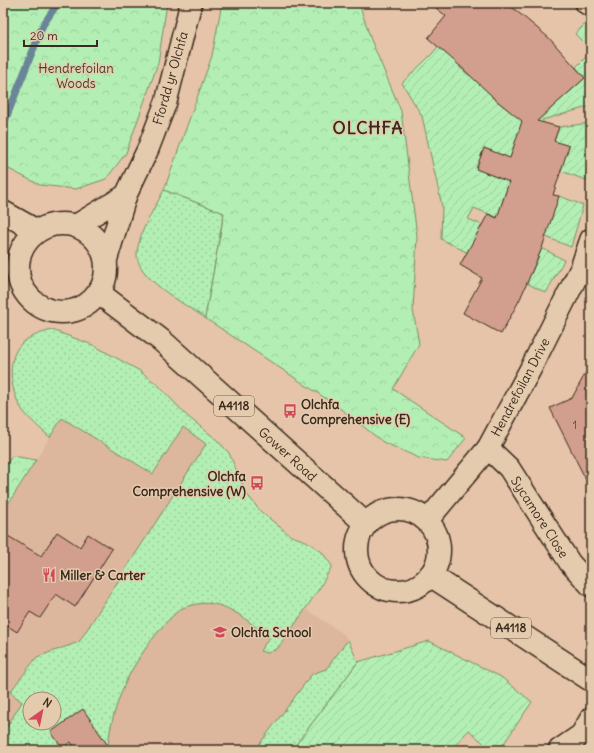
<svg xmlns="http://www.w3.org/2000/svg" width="594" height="753" font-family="Delius,sans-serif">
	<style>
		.built { fill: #ddb69e }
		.grass { fill: url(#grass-dots); stroke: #778c69; fill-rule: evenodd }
		.forest { fill: url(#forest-crowns); stroke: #778c69 }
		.garden { fill: url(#garden-furrows); stroke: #778c69 }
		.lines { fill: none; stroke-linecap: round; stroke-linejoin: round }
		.stream { stroke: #6a8597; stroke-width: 7 }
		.building { fill: #d29f8e; stroke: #3b2a1e }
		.minor-casing { stroke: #3b2a1e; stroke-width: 24 }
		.primary-casing { stroke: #3b2a1e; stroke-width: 25 }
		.minor { stroke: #e5cbad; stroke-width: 21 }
		.primary { stroke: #e5cbad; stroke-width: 22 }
		.labels { text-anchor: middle; stroke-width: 3; stroke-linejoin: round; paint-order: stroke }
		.number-label { font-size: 11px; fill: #61473a }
		.shield { fill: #e5cbad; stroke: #6e5a49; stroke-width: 1 }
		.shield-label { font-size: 12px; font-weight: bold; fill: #3b2a1e }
		.park-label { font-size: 13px; fill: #473e2d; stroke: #e5cbad }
		.street-label { font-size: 13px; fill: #3b2a1e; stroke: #e5cbad }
		.poi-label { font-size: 13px; font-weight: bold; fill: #3b2a1e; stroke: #e5cbad; text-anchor: start }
		.district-label { font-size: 17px; font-weight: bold; letter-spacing: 1px; fill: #3b2a1e; stroke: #e5cbad }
	</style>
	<defs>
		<pattern id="grass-dots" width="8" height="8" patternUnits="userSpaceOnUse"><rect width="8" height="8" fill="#b3efb4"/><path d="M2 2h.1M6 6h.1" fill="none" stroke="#9bcd9a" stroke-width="1.8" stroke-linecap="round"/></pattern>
		<pattern id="forest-crowns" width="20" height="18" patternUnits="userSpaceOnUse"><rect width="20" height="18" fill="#b3efb4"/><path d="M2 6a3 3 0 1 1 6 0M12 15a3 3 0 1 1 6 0" fill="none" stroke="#9bcd9a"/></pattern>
		<pattern id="garden-furrows" width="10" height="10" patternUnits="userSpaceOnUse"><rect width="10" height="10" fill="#b3efb4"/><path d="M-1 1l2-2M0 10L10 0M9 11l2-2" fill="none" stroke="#9bcd9a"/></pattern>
	</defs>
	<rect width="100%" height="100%" fill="#e6c4a9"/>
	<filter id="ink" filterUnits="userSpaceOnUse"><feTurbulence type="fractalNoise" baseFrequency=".025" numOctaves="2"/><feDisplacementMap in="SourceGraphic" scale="8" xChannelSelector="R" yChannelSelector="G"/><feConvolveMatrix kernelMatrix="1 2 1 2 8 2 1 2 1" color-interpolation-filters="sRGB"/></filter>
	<g filter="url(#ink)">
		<g class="built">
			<path d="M62,418L153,474L183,427L207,444L79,642L37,657L10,692L22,702L3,733V512Z"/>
			<path d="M172,519L345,635L358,662L292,750H9L30,723H54Z"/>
		</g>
		<g class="grass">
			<path d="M164,190L224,213L205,318C187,305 134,278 137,252C140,229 154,210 164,190Z"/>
			<path d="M52,330L93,345L140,371L158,385L187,416L216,439L229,453L246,493L260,511L291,536L306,541L322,552L332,566L319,589L289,633L277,649L267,653L260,651L269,638C248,621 226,599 197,604C192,605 183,607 179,610C159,627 134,662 124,686C116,705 110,725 108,745L103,750H3V733L22,702L10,692L37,657L79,642L206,444L183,427L153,474L62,418L50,437C40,429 31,420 23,411C11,394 5,360 21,344C30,336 41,333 52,330ZM30,699H54V723H30Z"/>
			<path d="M348,640L358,662L292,750H255L312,674L326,669Z"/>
		</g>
		<g class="forest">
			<path d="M3,3H167L158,63L126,153L106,179L76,189L40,185L3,166Z"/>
			<path d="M222,3H359L371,40L401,111L417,236L413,310L419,344L393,389L466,438L447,462L419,458L383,442L337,406L205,318L224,213L164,190L212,56Z"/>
			<path d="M12,456L36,460L3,512V470Z"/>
		</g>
		<g class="garden">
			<path d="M591,20V50L575,34L588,21Z"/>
			<path d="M446,37L468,56L459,67L470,76L476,69L499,87L492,97L513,113L529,89L548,111L585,78L576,67L591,52V106L542,120L544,123L529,128L510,159L484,148L477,169L500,178L510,180L500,209L540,222L559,196L583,205L571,247L474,208L468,219L491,229L531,274L542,248L564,260L546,293L441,239L442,206L422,116L402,83L432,54Z"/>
			<path d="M591,123V141L586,180L561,171L554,141L559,127Z"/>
			<path d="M429,641L501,677L532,702L500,749L491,750L469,730L450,750H292L358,662Z"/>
		</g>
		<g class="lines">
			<path class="stream" d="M3,126L43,25L58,3"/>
		</g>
		<g class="building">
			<path d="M430,3H507L549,38L585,78L537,121L559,127L554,141L569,146L553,195L559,196L542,248L520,299L501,334L463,313L482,278L460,265L488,214L497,218L509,182L476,169L484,148L510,158L522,121L492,97V96L460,66L428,38L446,16Z"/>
			<path d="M591,363V490L550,408L572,398Z"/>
			<path d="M57,532L80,547L88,534L112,549L75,607L56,594L40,618L30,612L17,632L3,623V533L41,556Z"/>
			<path d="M83,709L111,750H76L71,742L62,748L51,732Z"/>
		</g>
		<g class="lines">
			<defs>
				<g id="minor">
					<path d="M586,3L591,6"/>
					<path d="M75,226L126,195"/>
					<path d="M106,261L126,195L148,149L166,102L191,3"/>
					<path d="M488,448L509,468L570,563L591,586"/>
					<path d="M427,521L488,448L531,368L581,268L591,239"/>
					<path d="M559,750L581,735L591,718"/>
				</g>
				<g id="primary">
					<path d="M3,212L37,231"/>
					<circle cx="62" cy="268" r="44"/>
					<path d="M99,293L161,340L366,524"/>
					<circle cx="398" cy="550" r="41"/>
					<path d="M430,575L591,680"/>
				</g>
			</defs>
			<use href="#minor" class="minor-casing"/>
			<use href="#primary" class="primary-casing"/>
			<use href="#minor" class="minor"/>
			<use href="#primary" class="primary"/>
		</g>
	</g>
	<defs>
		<symbol id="bus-bare" viewBox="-9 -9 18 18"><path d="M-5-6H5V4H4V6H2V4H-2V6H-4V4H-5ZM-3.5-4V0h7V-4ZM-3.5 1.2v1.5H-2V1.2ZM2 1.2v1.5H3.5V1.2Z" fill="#d1495b" stroke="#e5cbad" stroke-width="2.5" paint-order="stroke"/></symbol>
		<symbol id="restaurant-bare" viewBox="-9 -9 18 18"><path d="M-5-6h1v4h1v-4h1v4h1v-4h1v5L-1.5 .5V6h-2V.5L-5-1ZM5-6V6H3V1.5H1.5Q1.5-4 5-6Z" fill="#d1495b" stroke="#e5cbad" stroke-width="2.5" paint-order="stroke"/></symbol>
		<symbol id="school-bare" viewBox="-9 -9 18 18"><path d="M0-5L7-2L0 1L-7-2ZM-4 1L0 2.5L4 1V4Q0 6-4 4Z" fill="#d1495b" stroke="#e5cbad" stroke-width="2.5" paint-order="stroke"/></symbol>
	</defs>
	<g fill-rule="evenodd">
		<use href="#bus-bare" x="280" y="401" width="20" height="20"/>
		<use href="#bus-bare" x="247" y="473" width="20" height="20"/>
		<use href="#restaurant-bare" x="39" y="565" width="20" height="20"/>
		<use href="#school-bare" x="210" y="622" width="20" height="20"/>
	</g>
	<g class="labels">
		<g class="number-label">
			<text x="575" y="429">1</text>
		</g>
		<g class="shield">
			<rect x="214" y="396" width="40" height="20" rx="3"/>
			<rect x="491" y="618" width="40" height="20" rx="3"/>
		</g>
		<g class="shield-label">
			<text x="234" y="410">A4118</text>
			<text x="511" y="632">A4118</text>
		</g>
		<g class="park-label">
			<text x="76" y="73">Hendrefoilan<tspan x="76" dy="15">Woods</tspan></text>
		</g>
		<g class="street-label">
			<text transform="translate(170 78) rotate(-74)" y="5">Ffordd yr Olchfa</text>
			<text transform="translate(520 387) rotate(-62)" y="5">Hendrefoilan Drive</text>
			<text transform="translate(288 454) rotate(42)" y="5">Gower Road</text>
			<text transform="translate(540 517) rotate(57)" y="5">Sycamore Close</text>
		</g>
		<g class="poi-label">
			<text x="301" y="409">Olchfa<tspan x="301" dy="15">Comprehensive (E)</tspan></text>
			<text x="246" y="481" text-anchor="end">Olchfa<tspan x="246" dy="15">Comprehensive (W)</tspan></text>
			<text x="60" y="580">Miller &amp; Carter</text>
			<text x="231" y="637">Olchfa School</text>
		</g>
		<g class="district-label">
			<text x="368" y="134">OLCHFA</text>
		</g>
	</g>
	<rect width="594" height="753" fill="none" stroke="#e5cbad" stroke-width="16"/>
	<rect x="8" y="8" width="578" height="737" fill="none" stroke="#3b2a1e" stroke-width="1.5" filter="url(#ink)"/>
	<g transform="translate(42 711) rotate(33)"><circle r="19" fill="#e5cbad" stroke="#a18b74"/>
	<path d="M0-3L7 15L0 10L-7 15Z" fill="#d1495b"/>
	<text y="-6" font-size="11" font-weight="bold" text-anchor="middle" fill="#3b2a1e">N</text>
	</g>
	<path d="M24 40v6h73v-6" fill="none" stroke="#3b2a1e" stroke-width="2"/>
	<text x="30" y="40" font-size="12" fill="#3b2a1e" stroke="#e5cbad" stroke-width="3" paint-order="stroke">20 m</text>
</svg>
